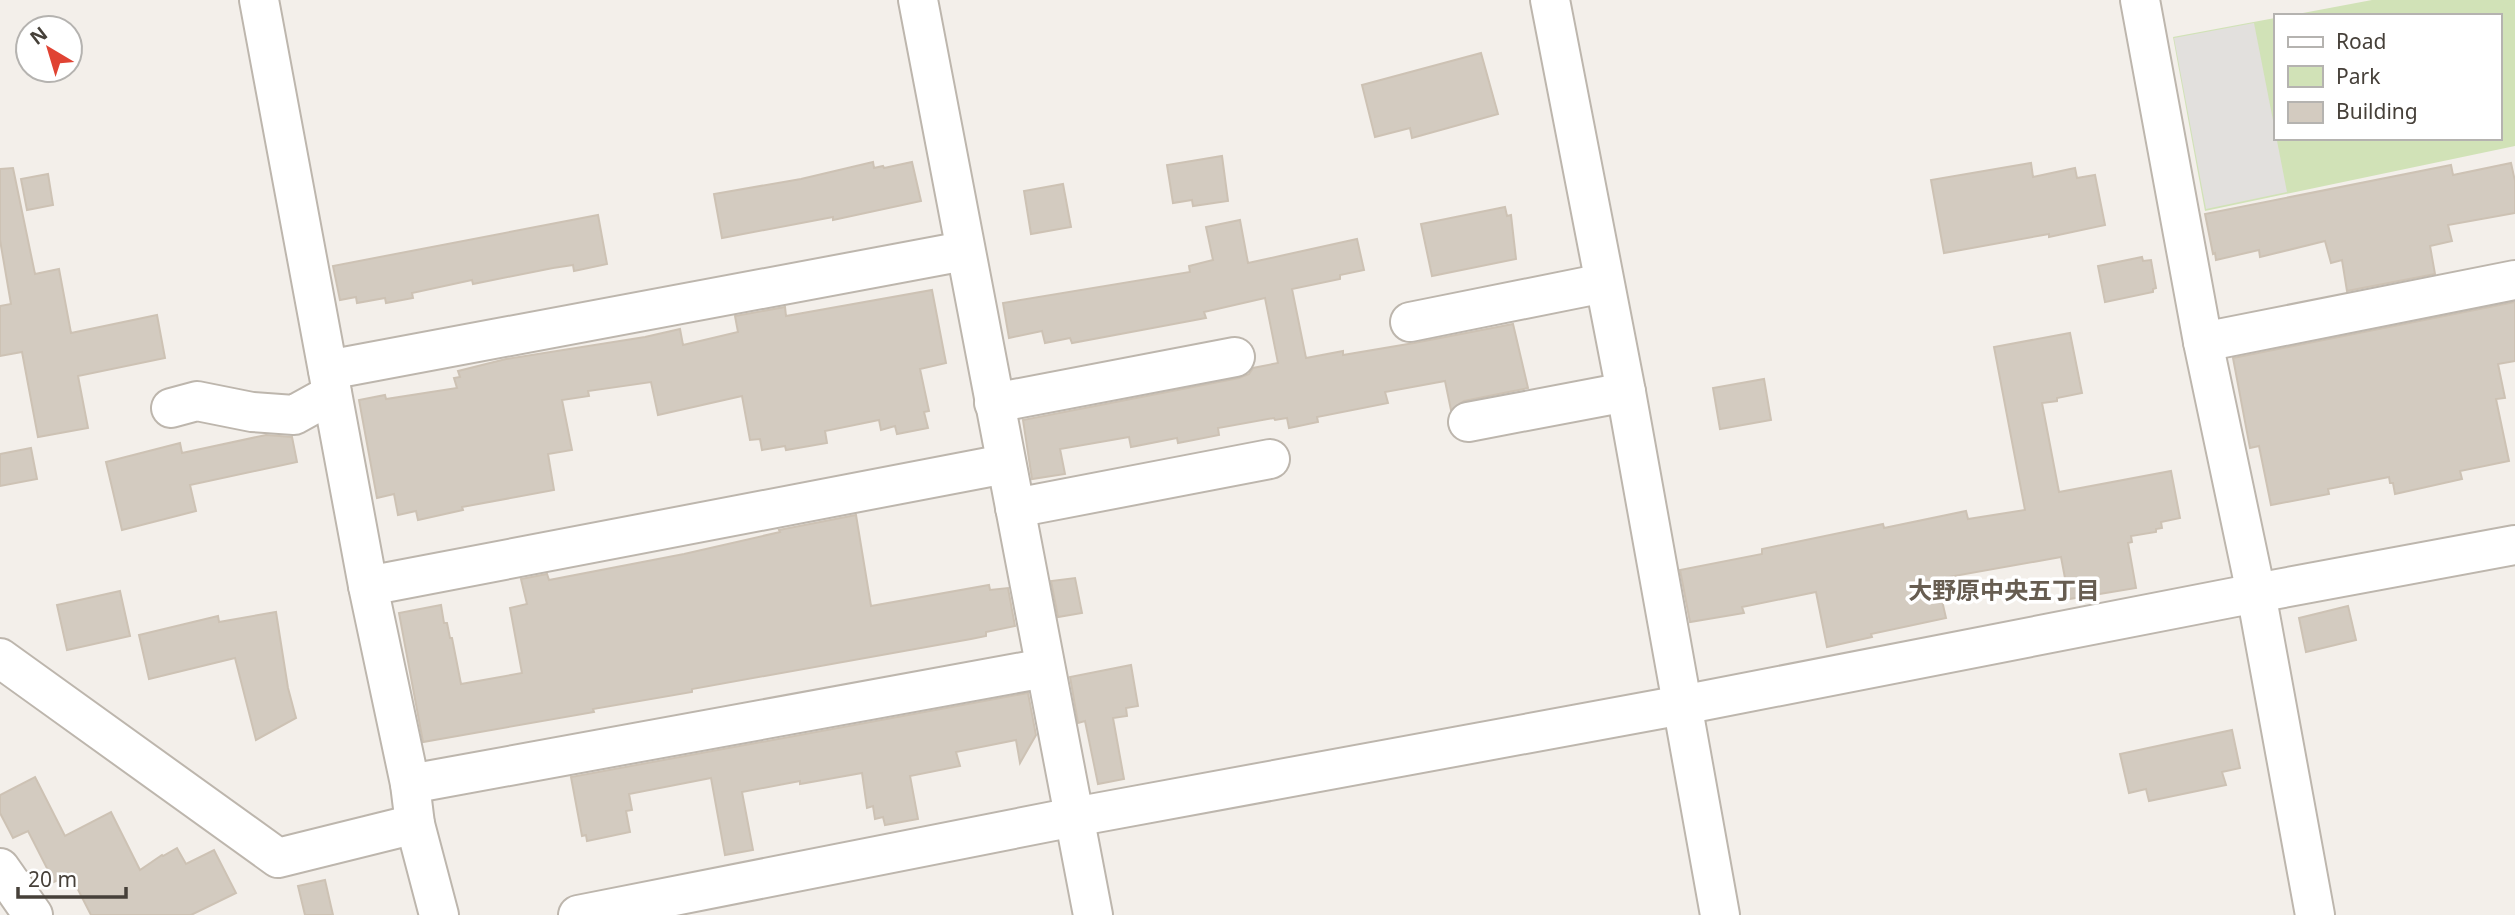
<svg xmlns="http://www.w3.org/2000/svg" width="2515" height="915" font-family="'Noto Sans','Noto Sans JP',sans-serif">
	<style>
		.green { fill: #d1e2b7 }
		.parking { fill: #e2e0dd }
		.building { fill: #d3cbc0; stroke: #cdc2b4; stroke-width: 2 }
		.lines { fill: none; stroke-linecap: round; stroke-linejoin: round }
		.minor-casing { stroke: #bdb6ad; stroke-width: 42 }
		.minor { stroke: #fff; stroke-width: 38 }
		.labels { text-anchor: middle; stroke-width: 7; stroke-linejoin: round; paint-order: stroke }
		.neighbourhood-label { font-size: 24px; font-weight: bold; fill: #675d51; stroke: #fff }
	</style>
	<rect width="100%" height="100%" fill="#f3efea"/>
	<path class="green" d="M2372,0H2515V146L2205,211L2173,37L2275,18V138H2499V16H2287Z"/>
	<path class="parking" d="M2254,23L2287,192L2206,209L2174,38Z"/>
	<g class="building">
		<path d="M1481,53L1498,114L1412,138L1410,128L1375,137L1362,85Z"/>
		<path d="M1222,156L1228,201L1193,206L1192,200L1173,203L1167,165Z"/>
		<path d="M873,162L874,168L883,166L884,168L912,162L921,201L833,220V217L722,238L714,194L801,179Z"/>
		<path d="M2031,163L2033,177L2075,168L2077,178L2095,175L2105,225L2049,237V234L1944,253L1931,180Z"/>
		<path d="M2511,163L2515,181V213L2448,225L2452,241L2430,246L2435,274L2347,291L2342,260L2331,263L2325,241L2260,257L2259,250L2216,260L2215,253L2213,254L2205,214L2451,165L2453,175Z"/>
		<path d="M13,168L35,274L59,269L71,333L157,315L165,358L78,376L88,428L38,437L22,352L0,356V306L11,304L0,240V169Z"/>
		<path d="M48,174L53,205L27,210L21,179Z"/>
		<path d="M1063,184L1071,227L1031,234L1024,191Z"/>
		<path d="M1505,207L1507,216L1511,215L1516,259L1432,276L1421,224Z"/>
		<path d="M598,215L607,264L574,271L573,265L553,268L473,284L472,280L412,293L413,298L386,303L385,298L357,303L356,297L340,300L333,266Z"/>
		<path d="M1240,220L1248,263L1357,239L1364,270L1340,275V279L1292,289L1306,358L1343,351V355L1414,343L1513,324L1528,388L1464,401L1451,410L1445,381L1385,392L1388,403L1317,417L1318,422L1289,428L1287,418L1275,420L1274,418L1218,428L1219,435L1178,443L1177,438L1131,447L1129,437L1060,449L1065,474L1032,479L1023,420L1239,378L1249,374L1253,368L1278,363L1265,298L1204,312L1206,318L1072,343L1070,338L1045,343L1042,331L1009,338L1003,303L1190,272L1189,266L1213,260L1206,227Z"/>
		<path d="M2142,257L2143,261L2151,260L2156,288L2153,289V292L2105,302L2098,266Z"/>
		<path d="M932,290L946,363L920,369L929,411L924,412L928,428L897,434L895,426L881,430L879,420L825,431L827,443L786,450L785,446L762,450L760,439L750,440L742,396L658,415L651,382L588,391L589,396L562,400L572,450L548,454L554,490L462,507L463,510L418,520L416,511L398,515L394,494L377,498L359,400L385,395L386,399L457,388L454,378L460,377L458,371L506,359L645,337L680,329L683,345L738,332L735,316L785,307L786,316Z"/>
		<path d="M2515,302V361L2498,364L2505,398L2496,399L2509,461L2460,471L2462,479L2395,494L2393,483H2390L2389,477L2328,489L2329,494L2271,505L2259,446L2250,448L2233,358Z"/>
		<path d="M2070,333L2082,393L2057,398V401L2042,403L2059,492L2171,471L2180,518L2161,522L2162,528L2156,529V532L2131,536L2132,542L2128,543L2136,588L2069,599L2061,557L1937,579L1946,618L1871,634L1872,637L1827,647L1816,592L1742,607L1744,613L1690,622L1680,570L1762,554V549L1883,524L1884,528L1966,511L1968,519L2025,510L1994,347Z"/>
		<path d="M1764,379L1771,420L1720,429L1713,388Z"/>
		<path d="M266,435L292,437L297,462L190,485L196,511L122,530L106,462L180,443L182,453Z"/>
		<path d="M31,448L37,479L0,486V454Z"/>
		<path d="M856,515L871,606L989,585L990,590L1008,588L1015,626L986,632V636L971,639L692,689V692L593,709L594,712L423,742L399,613L441,605L444,623H447L450,638H452L461,684L522,673L510,608L527,604L521,579L547,574L549,580L684,554L780,532L779,530Z"/>
		<path d="M1075,578L1082,613L1058,617L1051,581Z"/>
		<path d="M120,591L130,636L67,650L57,605Z"/>
		<path d="M2348,606L2356,640L2306,652L2299,618Z"/>
		<path d="M276,612L288,688L296,718L256,740L235,658L149,679L139,635L218,616L219,622Z"/>
		<path d="M1131,665L1138,706L1126,708L1127,716L1113,718L1124,779L1098,784L1085,721L1078,723L1070,677Z"/>
		<path d="M1028,693L1036,735L1020,763L1016,740L956,752L960,766L910,776L918,819L885,825L883,817L875,819L873,806L867,808L862,773L800,784V781L742,792L753,850L725,855L711,778L629,794L632,810L626,811L630,832L587,841L586,835L582,836L571,777Z"/>
		<path d="M2232,730L2240,768L2222,772L2226,785L2149,801L2146,789L2129,793L2120,754Z"/>
		<path d="M35,777L65,836L111,812L140,870L162,855L163,856L177,848L186,864L214,850L236,893L191,915H91L70,874L54,882L28,831L13,838L0,813V795Z"/>
		<path d="M325,880L333,915H305L298,886Z"/>
	</g>
	<g class="lines">
		<defs>
			<g id="minor">
				<path d="M259,0L368,586L410,784L415,824L439,915"/>
				<path d="M918,0L1093,915"/>
				<path d="M1550,0L1626,392L1720,915"/>
				<path d="M2140,0L2203,342L2256,593L2315,915"/>
				<path d="M1410,322L1604,283"/>
				<path d="M2203,342L2515,280"/>
				<path d="M328,370L964,251"/>
				<path d="M994,403L1235,357"/>
				<path d="M171,408L197,401L252,412L294,415L332,394"/>
				<path d="M1468,422L1626,392"/>
				<path d="M1015,508L1270,459"/>
				<path d="M368,586L1005,464"/>
				<path d="M0,658L278,858L415,824"/>
				<path d="M410,784L1045,668"/>
				<path d="M0,868L33,915"/>
				<path d="M578,915L1074,817L1682,705L2256,593L2515,545"/>
			</g>
		</defs>
		<use href="#minor" class="minor-casing"/>
		<use href="#minor" class="minor"/>
	</g>
	<g class="labels">
		<g class="neighbourhood-label">
			<text x="2004" y="599">大野原中央五丁目</text>
		</g>
	</g>
	<rect x="2274" y="14" width="228" height="126" fill="#ffffff" stroke="#b5b3b0" stroke-width="2"/>
	<rect x="2288" y="37" width="35" height="10" fill="#ffffff" stroke="#b5b3b0" stroke-width="2"/>
	<text x="2336" y="49" font-size="21" fill="#464039">Road</text>
	<rect x="2288" y="66" width="35" height="21" fill="#d1e2b7" stroke="#b5b3b0" stroke-width="2"/>
	<text x="2336" y="84" font-size="21" fill="#464039">Park</text>
	<rect x="2288" y="102" width="35" height="21" fill="#d3cbc0" stroke="#b5b3b0" stroke-width="2"/>
	<text x="2336" y="119" font-size="21" fill="#464039">Building</text>
	<g transform="translate(49 49) rotate(322)"><circle r="33" fill="#ffffff" stroke="#b5b3b0" stroke-width="2"/>
	<path d="M0-5L12 26L0 18L-12 26Z" fill="#e04333"/>
	<text y="-10" font-size="19" font-weight="bold" text-anchor="middle" fill="#464039">N</text>
	</g>
	<path d="M18 887v10h108v-10" fill="none" stroke="#464039" stroke-width="3.5"/>
	<text x="28" y="887" font-size="21" fill="#464039" stroke="#ffffff" stroke-width="5" paint-order="stroke">20 m</text>
</svg>
